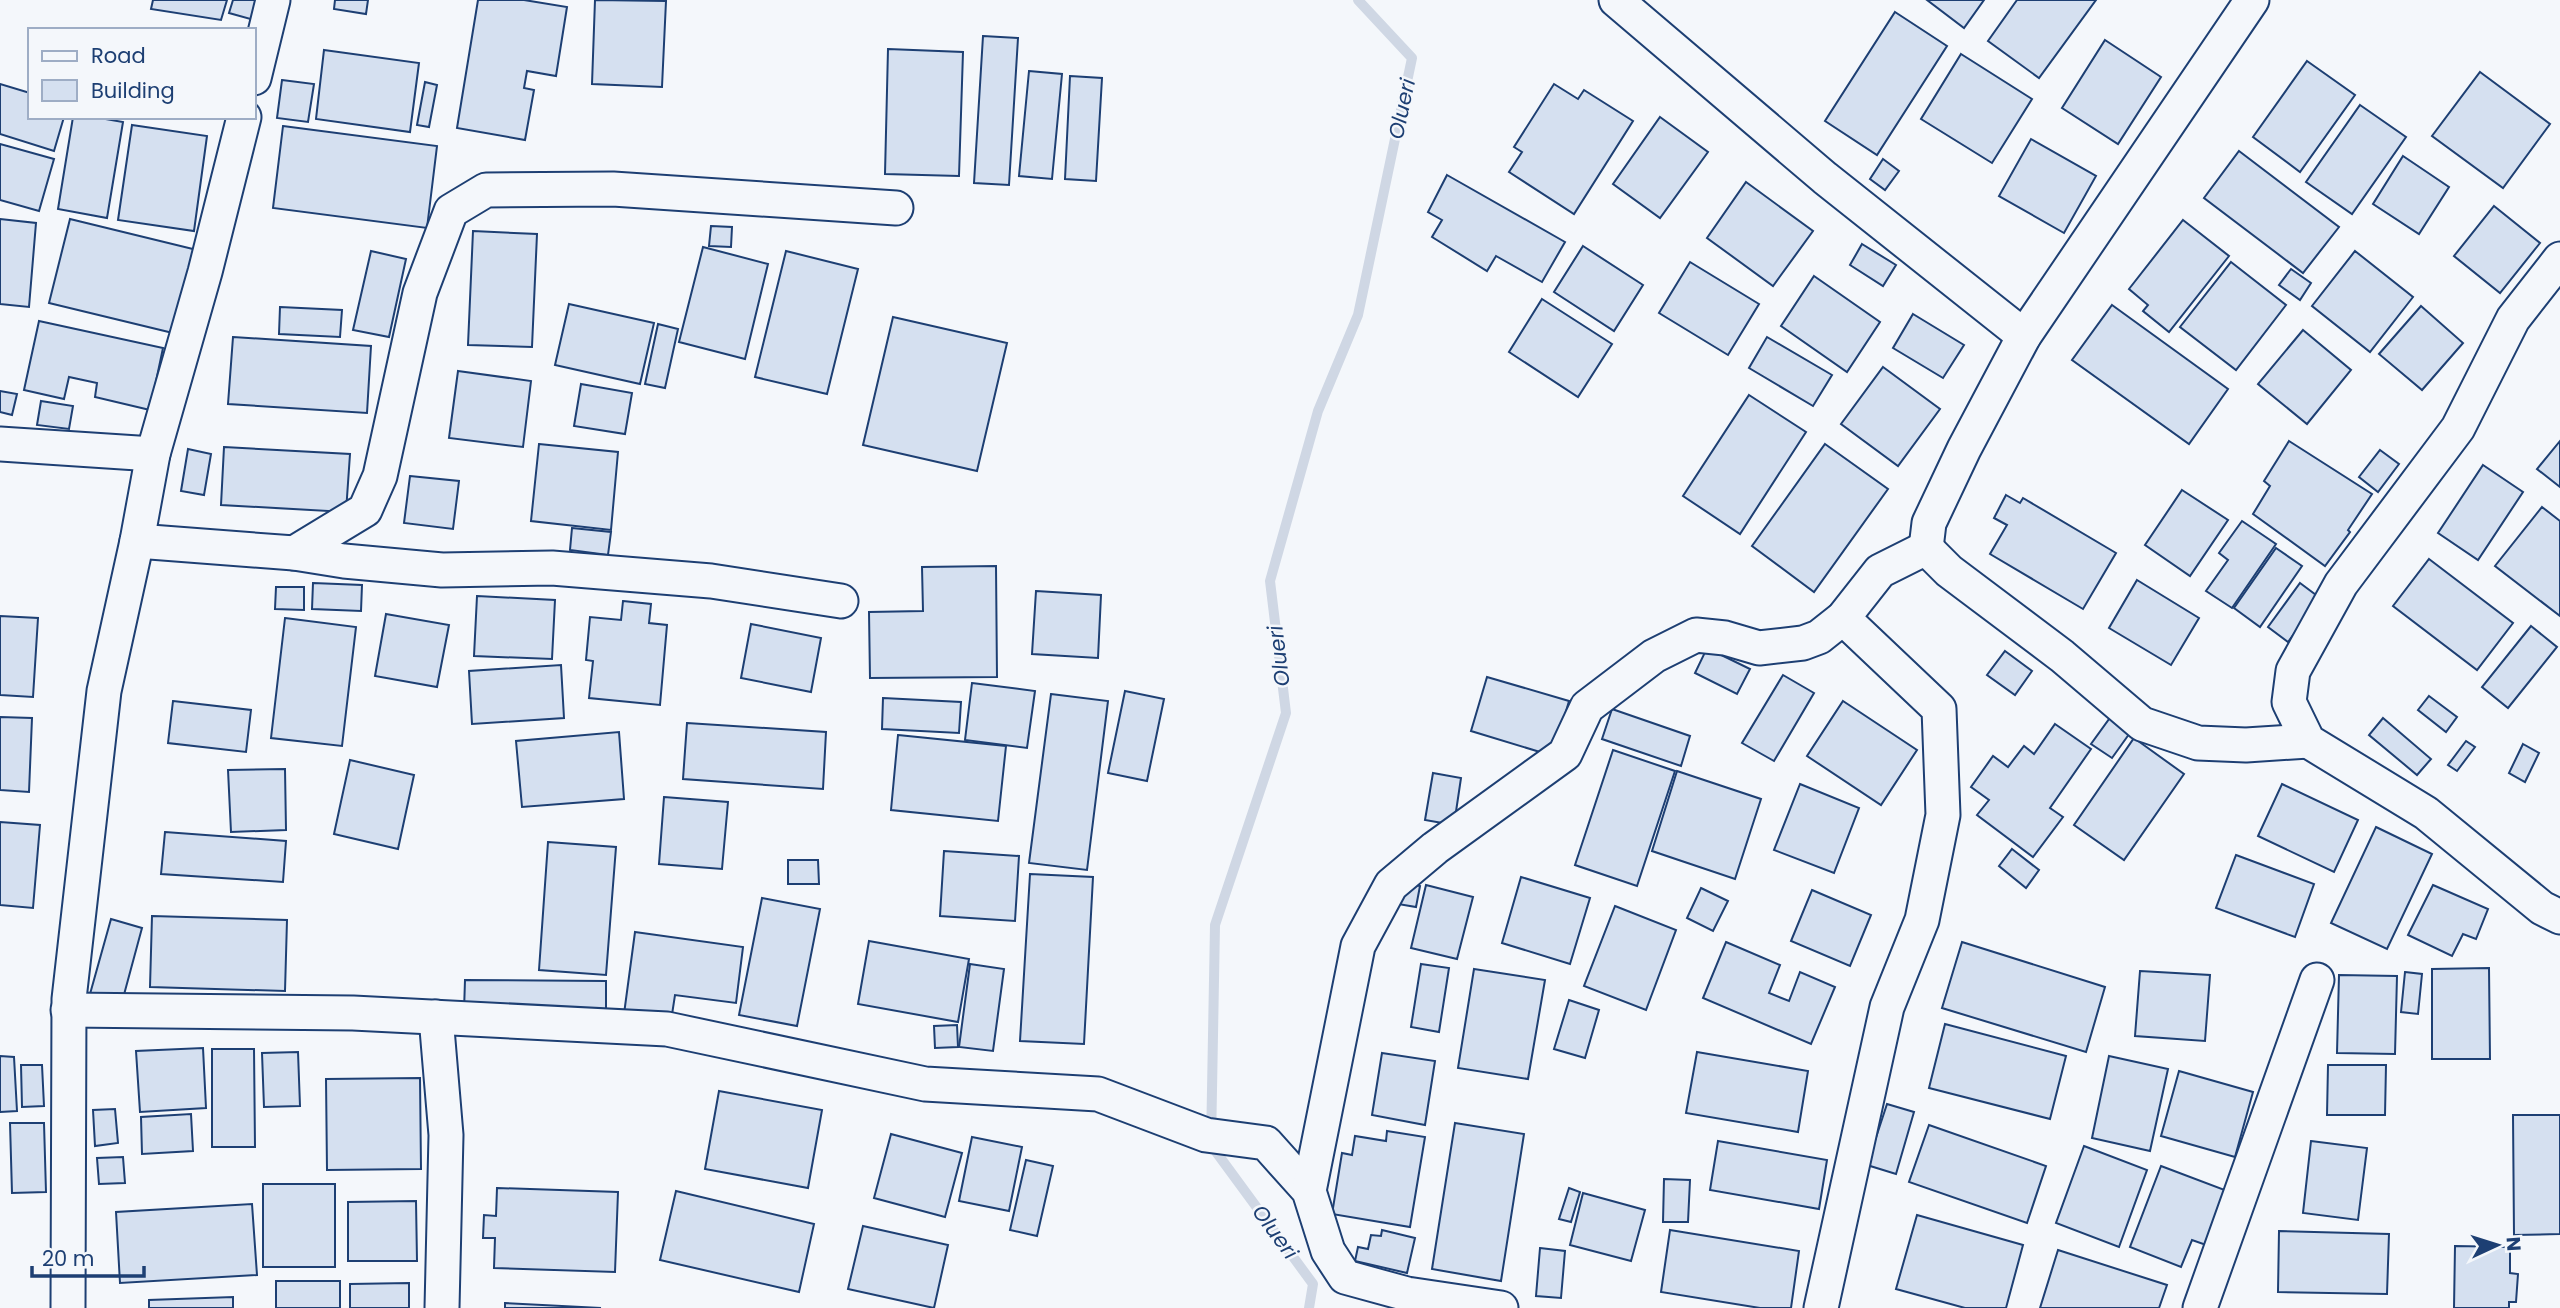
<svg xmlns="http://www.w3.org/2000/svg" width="2560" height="1308" font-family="Poppins,sans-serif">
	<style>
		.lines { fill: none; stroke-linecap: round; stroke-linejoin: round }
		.stream { stroke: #cfd7e4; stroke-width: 10 }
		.building { fill: #d5e0f0; stroke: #1d3f73; stroke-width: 2 }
		.street-casing { stroke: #1d3f73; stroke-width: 37 }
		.street { stroke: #f4f7fb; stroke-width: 33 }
		.labels { text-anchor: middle; stroke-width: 5; stroke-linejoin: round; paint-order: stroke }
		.water-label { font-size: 21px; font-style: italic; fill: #1d3f73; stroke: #f4f7fb }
	</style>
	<rect width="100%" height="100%" fill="#f4f7fb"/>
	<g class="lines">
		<path class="stream" d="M1309,1308L1313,1284L1211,1145L1215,925L1286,713L1270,581L1318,411L1358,315L1412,58L1358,0"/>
	</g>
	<g class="building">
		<path d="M153,0H227L221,20L151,9Z"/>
		<path d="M233,0H264L258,21L229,13Z"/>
		<path d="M335,0H368L366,14L334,9Z"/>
		<path d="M478,0H524L567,7L556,76L527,71L524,88L534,90L525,140L457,128Z"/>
		<path d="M595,0L666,1L662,87L592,84Z"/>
		<path d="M1927,0H1984L1964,28Z"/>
		<path d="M2017,0H2096L2039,78L1988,41Z"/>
		<path d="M1895,12L1947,46L1877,155L1825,121Z"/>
		<path d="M983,36L1018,38L1009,185L974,183Z"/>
		<path d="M2105,40L2161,77L2118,144L2062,108Z"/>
		<path d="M888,49L963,52L959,176L885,174Z"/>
		<path d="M324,50L419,63L410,132L316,119Z"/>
		<path d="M1961,54L2032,99L1992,163L1921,119Z"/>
		<path d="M2307,61L2355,95L2300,172L2253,137Z"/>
		<path d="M1029,71L1062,74L1052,179L1019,176Z"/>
		<path d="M2480,72L2550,124L2503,188L2432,136Z"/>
		<path d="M1070,76L1102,78L1096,181L1065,179Z"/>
		<path d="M282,80L314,84L308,122L277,118Z"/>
		<path d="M425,82L437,85L429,127L417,125Z"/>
		<path d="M0,84L30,93V117H64L54,151L0,134Z"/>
		<path d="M1554,84L1578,99L1584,90L1633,121L1574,214L1509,172L1522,152L1514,147Z"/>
		<path d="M2360,105L2406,137L2352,214L2306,182Z"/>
		<path d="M73,117H94L123,122L107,218L58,209Z"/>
		<path d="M1660,117L1708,152L1660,218L1613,184Z"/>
		<path d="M132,125L207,136L194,231L118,220Z"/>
		<path d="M283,126L437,146L427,228L273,208Z"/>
		<path d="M2031,139L2096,176L2064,233L1999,196Z"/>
		<path d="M0,144L54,159L39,211L0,200Z"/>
		<path d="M2239,151L2339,227L2303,273L2204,198Z"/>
		<path d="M2403,156L2449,187L2419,234L2373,204Z"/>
		<path d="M1883,159L1899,171L1885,190L1870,179Z"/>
		<path d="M1447,175L1565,242L1542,282L1496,256L1487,271L1432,237L1442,220L1428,212Z"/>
		<path d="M1746,182L1813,231L1773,286L1707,238Z"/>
		<path d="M2494,206L2540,243L2500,293L2454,256Z"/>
		<path d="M0,219L36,223L29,307L0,304Z"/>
		<path d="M70,219L197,250L177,334L49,303Z"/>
		<path d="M2183,220L2229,256L2169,332L2143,311L2148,305L2129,289Z"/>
		<path d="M711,226L732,227L731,247L709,246Z"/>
		<path d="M473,231L537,234L532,347L468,345Z"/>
		<path d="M1862,244L1896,265L1883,286L1850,265Z"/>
		<path d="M1583,246L1643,285L1614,331L1554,292Z"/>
		<path d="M703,247L768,264L745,359L679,342Z"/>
		<path d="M371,251L406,259L389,337L353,330Z"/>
		<path d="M786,251L858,269L827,394L755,377Z"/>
		<path d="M2355,251L2413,297L2370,352L2312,306Z"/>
		<path d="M1690,262L1759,304L1728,355L1659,313Z"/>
		<path d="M2231,262L2286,305L2236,370L2180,327Z"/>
		<path d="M2291,269L2311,283L2300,300L2279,285Z"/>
		<path d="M1814,276L1880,322L1847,372L1781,326Z"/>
		<path d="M1542,299L1612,344L1578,397L1509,352Z"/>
		<path d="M569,304L654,323L640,384L555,365Z"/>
		<path d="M2112,305L2228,389L2189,444L2072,360Z"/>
		<path d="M2421,306L2463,343L2422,390L2379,354Z"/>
		<path d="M280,307L342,310L340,337L279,334Z"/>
		<path d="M1913,314L1964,345L1943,378L1893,348Z"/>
		<path d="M893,317L1007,343L977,471L863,445Z"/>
		<path d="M39,321L163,348L150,410L95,397L97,383L69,377L64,399L24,390Z"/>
		<path d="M658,324L678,329L665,388L645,384Z"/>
		<path d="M2303,330L2351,370L2307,424L2258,384Z"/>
		<path d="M233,337L371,346L367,413L228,404Z"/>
		<path d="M1767,337L1832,375L1813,406L1749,368Z"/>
		<path d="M1883,367L1940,409L1898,466L1841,424Z"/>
		<path d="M458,371L531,381L523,447L449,438Z"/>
		<path d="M581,384L632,393L625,434L574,426Z"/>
		<path d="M0,391L17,394L12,415L0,412Z"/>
		<path d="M1749,395L1806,432L1740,534L1683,496Z"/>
		<path d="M41,401L73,406L69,429L37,425Z"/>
		<path d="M2289,441L2372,494L2348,530L2350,532L2325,566L2253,514L2270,486L2264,481Z"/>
		<path d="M2560,441V487L2537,469Z"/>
		<path d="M539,444L618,452L611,530L531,521Z"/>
		<path d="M1825,444L1888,489L1814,592L1752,546Z"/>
		<path d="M224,447L350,454L346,512L221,505Z"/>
		<path d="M188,449L211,454L204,495L181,491Z"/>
		<path d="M2380,450L2399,464L2378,492L2359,477Z"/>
		<path d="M2483,465L2523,492L2478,560L2438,533Z"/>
		<path d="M410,476L459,481L453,529L404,523Z"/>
		<path d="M2182,490L2228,520L2190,576L2145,545Z"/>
		<path d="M2006,495L2020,503L2023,498L2116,553L2083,609L1990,554L2007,525L1994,518Z"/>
		<path d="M2542,507L2560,521V616L2495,566Z"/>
		<path d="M2242,521L2276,544L2232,608L2206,591L2228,560L2219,553Z"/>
		<path d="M572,528L611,532L608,555L570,550Z"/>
		<path d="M2276,548L2302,566L2260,627L2234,608Z"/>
		<path d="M2429,559L2513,623L2477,670L2393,606Z"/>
		<path d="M996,566L997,677L870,678L869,612L923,611L922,567Z"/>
		<path d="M2137,580L2199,618L2171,665L2109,628Z"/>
		<path d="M313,583L362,585L361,611L312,609Z"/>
		<path d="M2300,583L2320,598L2288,642L2268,627Z"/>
		<path d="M276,587H304V610L275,609Z"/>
		<path d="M1036,591L1101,595L1098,658L1032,654Z"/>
		<path d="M477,596L555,600L552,659L474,656Z"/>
		<path d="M623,601L651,604L649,623L667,625L660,705L589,698L593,661L586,660L590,617L621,620Z"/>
		<path d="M386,614L449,625L437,687L375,676Z"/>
		<path d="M0,616L38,618L33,697L0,695Z"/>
		<path d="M285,618L356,627L342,746L271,738Z"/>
		<path d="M751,624L821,638L811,692L741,678Z"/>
		<path d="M2531,626L2557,647L2508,708L2482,687Z"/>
		<path d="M1707,648L1750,669L1737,694L1695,673Z"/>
		<path d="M2005,651L2032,671L2015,695L1987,675Z"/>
		<path d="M561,665L564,718L472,724L469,671Z"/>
		<path d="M1783,675L1814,693L1774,761L1742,743Z"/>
		<path d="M1487,677L1569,701L1553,756L1471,731Z"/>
		<path d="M972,683L1035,691L1027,748L965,740Z"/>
		<path d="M1125,691L1164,699L1147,781L1108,773Z"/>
		<path d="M1051,694L1108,701L1087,870L1029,863Z"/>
		<path d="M2429,696L2457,717L2446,732L2418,710Z"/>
		<path d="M883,698L961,702L959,733L882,729Z"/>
		<path d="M173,701L251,710L246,752L168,743Z"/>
		<path d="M1843,701L1917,750L1881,805L1807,756Z"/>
		<path d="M1612,709L1690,736L1681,766L1602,739Z"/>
		<path d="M2112,715L2132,730L2112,758L2091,744Z"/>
		<path d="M0,717L32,718L29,792L0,790Z"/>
		<path d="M2383,718L2431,759L2417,775L2369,735Z"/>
		<path d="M687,723L826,732L823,789L683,779Z"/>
		<path d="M2055,724L2091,749L2050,808L2063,817L2033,857L1977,815L1989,800L1971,787L1993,756L2008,767L2024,746L2034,754Z"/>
		<path d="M619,732L624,799L522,807L516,741Z"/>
		<path d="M898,735L1006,746L998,821L891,810Z"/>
		<path d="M2134,738L2184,774L2124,860L2074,825Z"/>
		<path d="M2466,741L2475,747L2457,771L2448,765Z"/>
		<path d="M2523,744L2539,753L2525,782L2509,773Z"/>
		<path d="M1613,750L1675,771L1637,886L1575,865Z"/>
		<path d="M350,760L414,775L398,849L334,834Z"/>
		<path d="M285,769L286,830L231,832L228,770Z"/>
		<path d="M1677,771L1761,799L1735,879L1652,851Z"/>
		<path d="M1433,773L1461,778L1454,825L1425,820Z"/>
		<path d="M1800,784L1859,808L1834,873L1774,850Z"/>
		<path d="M2282,784L2358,820L2334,872L2258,836Z"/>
		<path d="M664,797L728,802L722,869L659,864Z"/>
		<path d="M0,822L40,825L33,908L0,905Z"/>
		<path d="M2376,827L2432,854L2387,949L2331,923Z"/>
		<path d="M165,832L286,841L283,882L161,874Z"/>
		<path d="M548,842L616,847L606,975L539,970Z"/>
		<path d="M2012,849L2039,870L2026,888L1999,866Z"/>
		<path d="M944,851L1019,856L1015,921L940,916Z"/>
		<path d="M2236,855L2314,884L2295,937L2216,908Z"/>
		<path d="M788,860H818L819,884H788Z"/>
		<path d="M1030,874L1093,877L1084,1044L1020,1041Z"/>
		<path d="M1521,877L1590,898L1570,964L1502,943Z"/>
		<path d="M1401,883L1420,886L1416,907L1398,904Z"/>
		<path d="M1426,885L1473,897L1457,959L1411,948Z"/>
		<path d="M2433,885L2488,909L2476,939L2463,934L2452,956L2408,935Z"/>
		<path d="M1701,888L1728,901L1713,931L1687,918Z"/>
		<path d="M1812,890L1871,915L1850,966L1791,941Z"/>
		<path d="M762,898L820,909L797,1026L739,1015Z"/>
		<path d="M1615,906L1676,930L1646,1010L1584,986Z"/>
		<path d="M152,916L287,920L285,991L150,987Z"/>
		<path d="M111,919L142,928L122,1002L90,994Z"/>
		<path d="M635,932L743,947L736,1003L675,995L671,1021L624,1014Z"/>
		<path d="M869,941L969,959L958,1022L858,1004Z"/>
		<path d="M1726,942L1780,965L1769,993L1789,1001L1800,972L1835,987L1811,1044L1703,998Z"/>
		<path d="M1962,942L2105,987L2086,1052L1942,1008Z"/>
		<path d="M970,964L1004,969L993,1051L959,1047Z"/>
		<path d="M1421,964L1449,968L1439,1032L1411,1027Z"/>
		<path d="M2489,968L2490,1059H2432V969Z"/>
		<path d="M1474,969L1545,980L1528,1079L1458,1068Z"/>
		<path d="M2140,971L2210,975L2205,1041L2135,1036Z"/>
		<path d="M2405,972L2422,974L2418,1014L2401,1012Z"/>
		<path d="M2339,975L2397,976L2395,1054L2337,1053Z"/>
		<path d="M465,980L606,981V1013L464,1011Z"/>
		<path d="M1569,1000L1599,1010L1585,1058L1554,1049Z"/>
		<path d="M1945,1024L2066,1056L2050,1119L1929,1088Z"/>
		<path d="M957,1025L958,1047L935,1048L934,1026Z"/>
		<path d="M203,1048L206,1108L140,1112L136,1051Z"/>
		<path d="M212,1049H254L255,1147H212Z"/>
		<path d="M298,1052L300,1106L264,1107L262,1053Z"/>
		<path d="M1697,1052L1808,1071L1798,1132L1686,1113Z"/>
		<path d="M1382,1053L1435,1061L1425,1125L1372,1115Z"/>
		<path d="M0,1056L14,1057L17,1111L0,1112Z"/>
		<path d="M2109,1056L2168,1069L2150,1151L2092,1138Z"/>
		<path d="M21,1065H42L44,1106L22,1107Z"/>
		<path d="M2328,1065H2386L2385,1115H2327Z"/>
		<path d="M2179,1071L2253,1092L2235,1157L2161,1136Z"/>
		<path d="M420,1078L421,1169L327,1170L326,1079Z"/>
		<path d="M719,1091L822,1110L808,1188L705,1169Z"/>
		<path d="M1887,1104L1914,1112L1896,1174L1867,1165Z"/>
		<path d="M115,1109L118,1143L95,1146L93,1110Z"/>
		<path d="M191,1114L193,1151L142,1154L141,1117Z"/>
		<path d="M2513,1115H2560V1234L2514,1235Z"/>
		<path d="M10,1123H44L46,1192L12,1193Z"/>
		<path d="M1455,1123L1524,1134L1501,1281L1432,1269Z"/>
		<path d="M1929,1125L2046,1166L2027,1223L1909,1182Z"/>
		<path d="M1387,1131L1425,1137L1410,1227L1332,1214L1342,1153L1352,1155L1355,1136L1386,1141Z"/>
		<path d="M891,1134L962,1153L945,1217L874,1198Z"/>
		<path d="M972,1137L1022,1147L1009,1211L959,1201Z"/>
		<path d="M1718,1141L1827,1160L1819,1209L1710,1190Z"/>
		<path d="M2311,1141L2367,1148L2358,1220L2303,1213Z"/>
		<path d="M2084,1146L2147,1170L2119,1247L2056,1223Z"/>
		<path d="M123,1157L125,1183L99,1184L97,1158Z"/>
		<path d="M1026,1160L1053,1166L1037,1236L1010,1230Z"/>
		<path d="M2161,1166L2230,1192L2209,1246L2192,1240L2181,1267L2130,1247Z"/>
		<path d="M1664,1179L1690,1180L1688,1222H1663Z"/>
		<rect x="263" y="1184" width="72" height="83"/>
		<path d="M497,1188L618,1192L615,1272L494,1268L495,1238H483L484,1215L496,1216Z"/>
		<path d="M1569,1188L1580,1192L1571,1222L1559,1219Z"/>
		<path d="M676,1191L814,1224L799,1292L660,1260Z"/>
		<path d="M1583,1193L1645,1210L1631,1261L1570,1245Z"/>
		<path d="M416,1201L417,1261H348V1202Z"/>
		<path d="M252,1204L257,1275L120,1283L116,1212Z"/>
		<path d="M1917,1215L2023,1245L2006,1308H1965L1896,1289Z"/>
		<path d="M863,1226L948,1245L934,1308L848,1289Z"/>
		<path d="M1382,1230L1415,1238L1407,1273L1355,1261L1358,1247L1368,1249L1371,1235L1381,1236Z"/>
		<path d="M1670,1230L1799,1251L1791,1308H1760L1661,1292Z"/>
		<path d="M2279,1231L2389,1234L2387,1294L2278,1292Z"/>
		<path d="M2455,1246L2510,1247V1273L2518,1274L2516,1302H2509V1308H2454Z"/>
		<path d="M1540,1248L1565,1251L1561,1298L1536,1296Z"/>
		<path d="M2058,1250L2167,1285L2159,1308H2040Z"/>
		<rect x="276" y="1281" width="64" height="27"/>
		<path d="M409,1283V1308H350V1284Z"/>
		<path d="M233,1297V1308H149V1300Z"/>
		<path d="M505,1303L601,1308H505Z"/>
	</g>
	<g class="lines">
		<defs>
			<g id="street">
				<path d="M1616,0L1825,178L2024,336"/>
				<path d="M254,78L273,0"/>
				<path d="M2560,259L2513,319L2458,428L2341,584L2293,671L2289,702L2308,741L2426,813L2542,908L2560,917"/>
				<path d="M0,444L153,454"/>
				<path d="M137,541L294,553L344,561L442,570L552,568L711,581L841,601"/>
				<path d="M1926,548L1929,523L1964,449L2024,336L2252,0"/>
				<path d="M1926,548L1949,571L2062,656L2142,724L2198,743L2246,745L2308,741"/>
				<path d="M294,553L365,510L380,476L420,293L451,211L486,190L613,189L896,208"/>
				<path d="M68,1010L353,1013L667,1029L925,1084L1098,1094L1206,1135L1266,1143L1309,1191L1328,1251L1345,1277L1407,1294L1501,1308"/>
				<path d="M436,1017L446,1135L442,1308"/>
				<path d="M1309,1191L1358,946L1391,885L1435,848L1565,754L1587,707L1654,656L1696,635L1725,638L1759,648L1803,643L1819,637L1843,618L1880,571L1926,548"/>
				<path d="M68,1308L69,999L104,691L137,541L153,454L205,272L244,117"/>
				<path d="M1821,1308L1887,1007L1922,920L1943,815L1939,709L1843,618"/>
				<path d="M2200,1308L2317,980"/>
			</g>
		</defs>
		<use href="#street" class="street-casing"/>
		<use href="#street" class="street"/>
	</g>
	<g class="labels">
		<g class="water-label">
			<text transform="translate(1402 109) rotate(-78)" y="7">Olueri</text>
			<text transform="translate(1279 656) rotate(-97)" y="7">Olueri</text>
			<text transform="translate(1275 1232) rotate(54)" y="7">Olueri</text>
		</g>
	</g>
	<rect x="28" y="28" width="228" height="91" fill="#f4f7fb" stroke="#9eadc5" stroke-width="2"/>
	<rect x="42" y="51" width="35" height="10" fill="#f4f7fb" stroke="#9eadc5" stroke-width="2"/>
	<text x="91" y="63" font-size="21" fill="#1d3f73">Road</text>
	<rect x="42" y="80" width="35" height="21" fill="#d5e0f0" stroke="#9eadc5" stroke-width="2"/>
	<text x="91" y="98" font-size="21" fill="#1d3f73">Building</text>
	<g transform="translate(2497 1245) rotate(86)" stroke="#f4f7fb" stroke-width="5" paint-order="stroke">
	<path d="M0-5L12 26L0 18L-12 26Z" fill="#1d3f73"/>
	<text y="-10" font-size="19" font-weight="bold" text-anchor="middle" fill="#1d3f73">N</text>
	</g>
	<path d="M32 1266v10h112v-10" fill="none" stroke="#1d3f73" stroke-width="3.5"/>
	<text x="42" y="1266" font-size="21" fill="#1d3f73" stroke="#f4f7fb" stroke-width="5" paint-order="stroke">20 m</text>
</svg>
